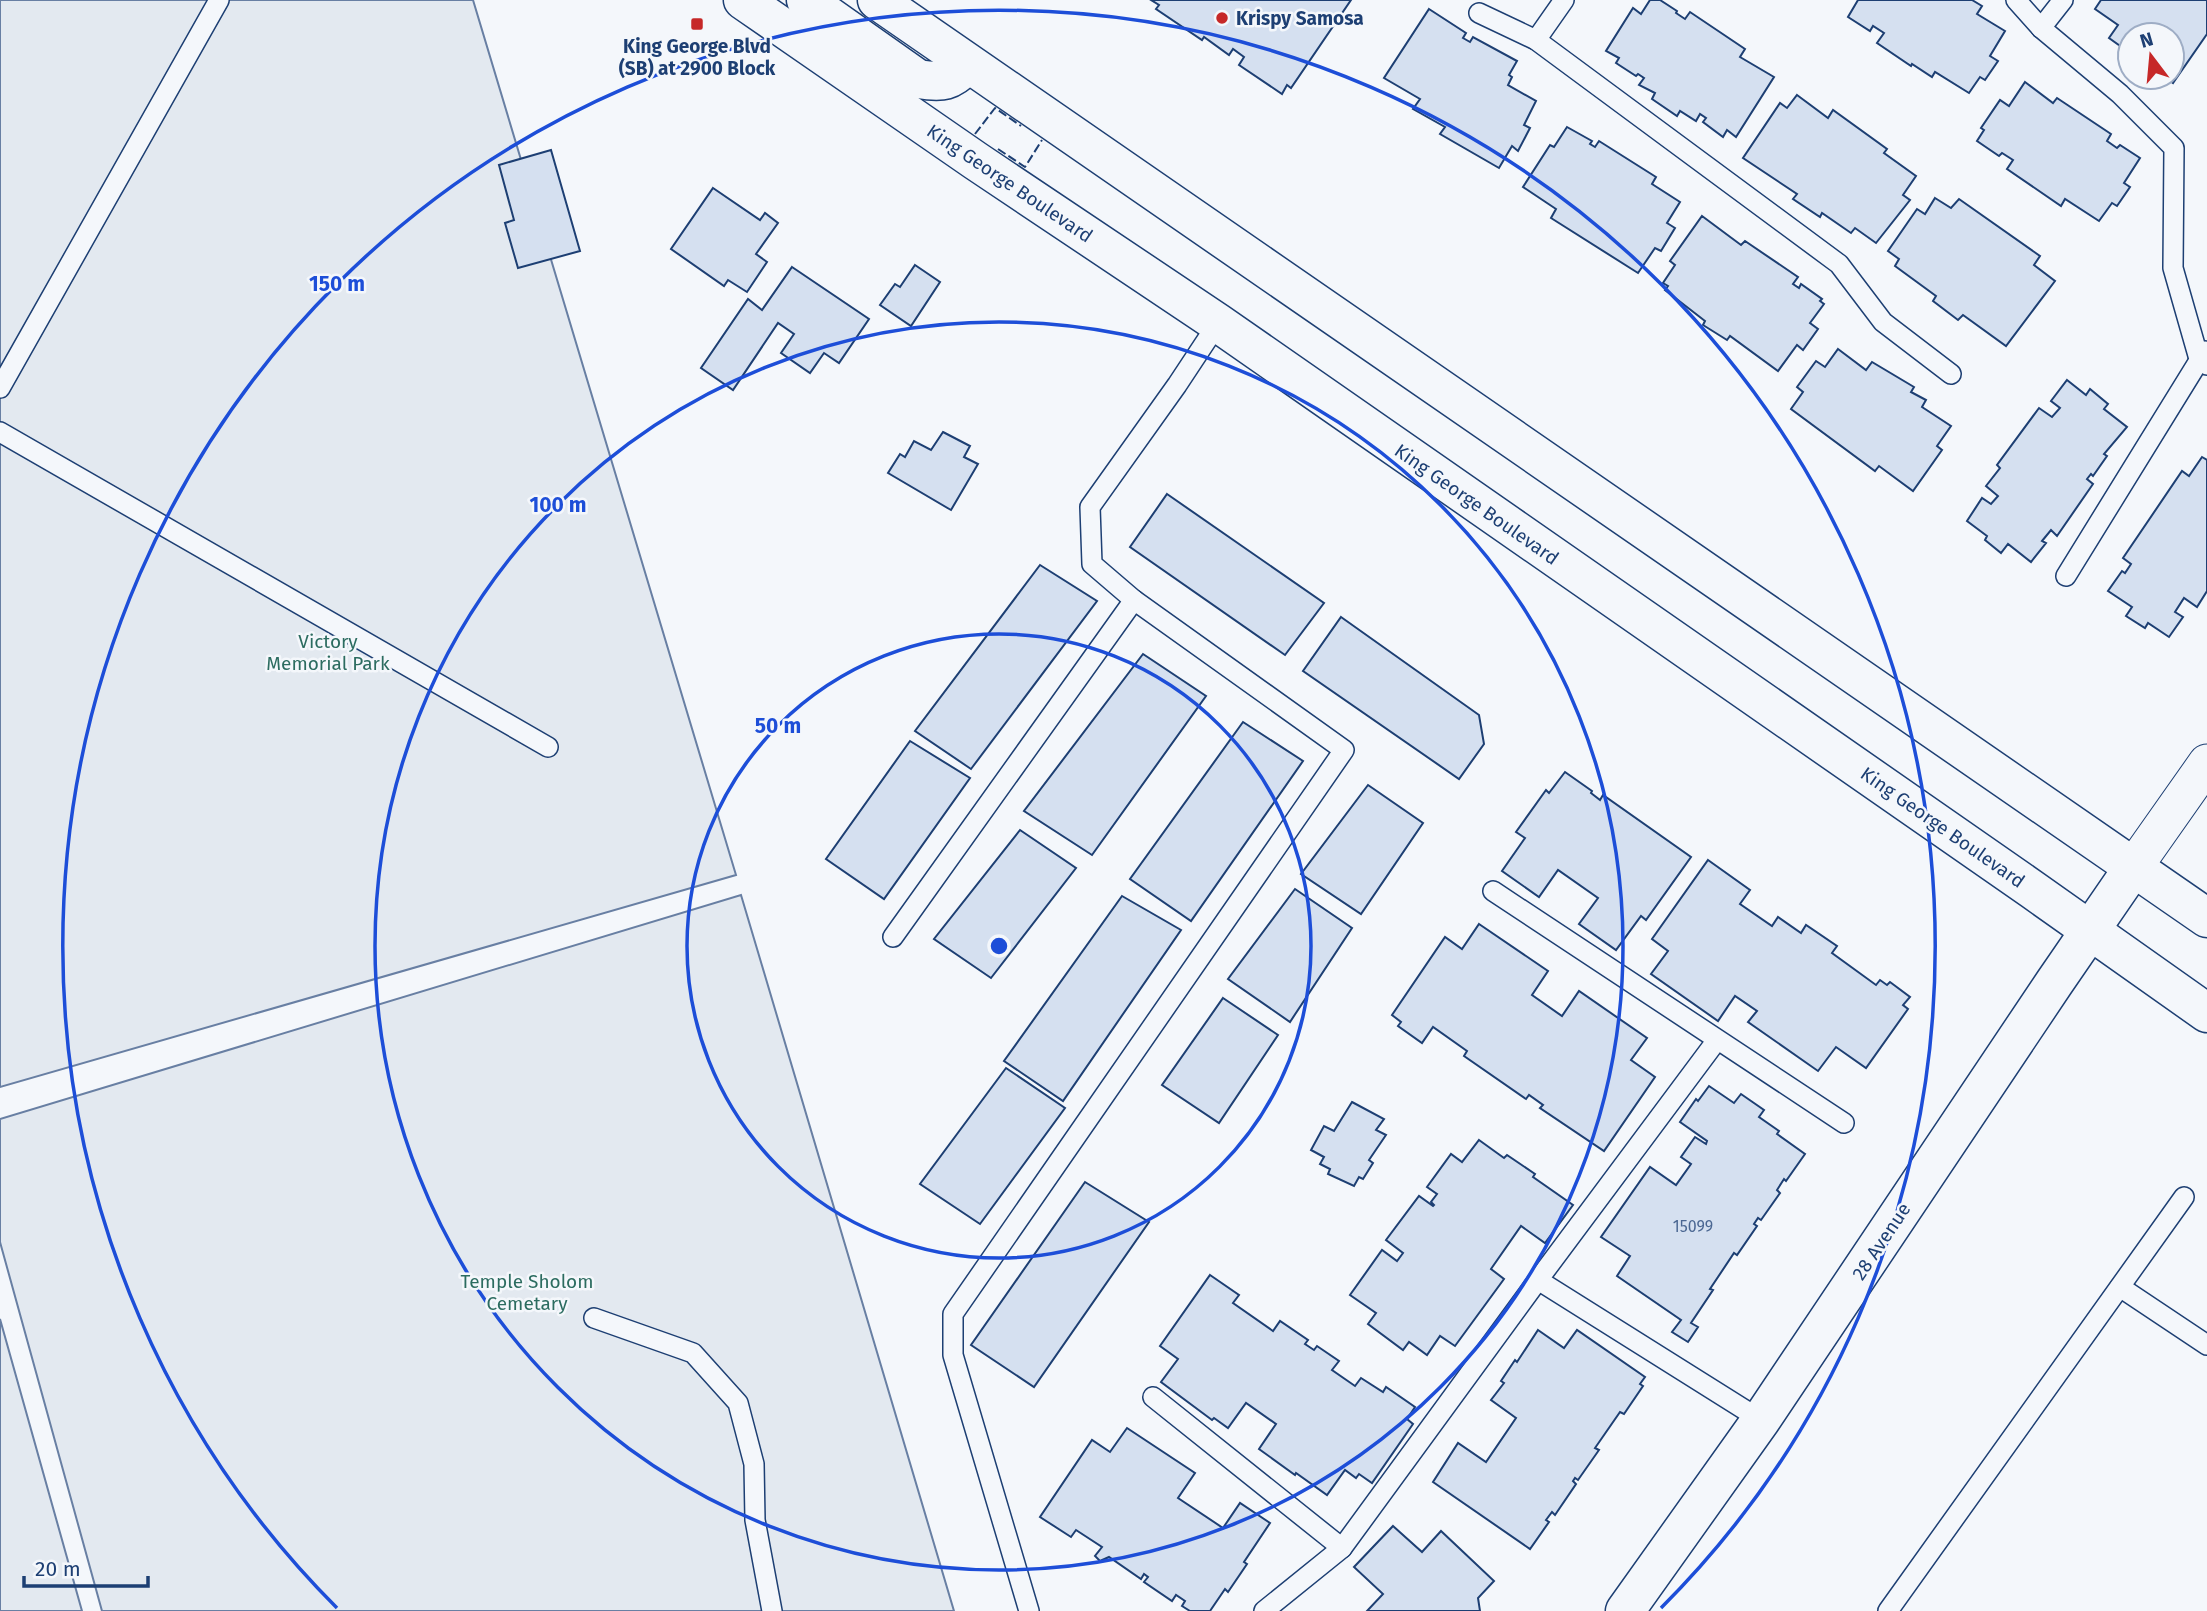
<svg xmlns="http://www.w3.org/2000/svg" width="2207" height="1611" font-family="'Fira Sans',sans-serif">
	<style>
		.green { fill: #e3e9f0; stroke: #687fa3; stroke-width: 2 }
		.building { fill: #d5e0f0; stroke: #1d3f73; stroke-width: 2 }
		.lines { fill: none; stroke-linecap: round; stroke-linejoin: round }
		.service-casing { stroke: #1d3f73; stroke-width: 22 }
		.minor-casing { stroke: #1d3f73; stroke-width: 39 }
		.tertiary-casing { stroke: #1d3f73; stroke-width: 41 }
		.primary-casing { stroke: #1d3f73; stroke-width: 41 }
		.service { stroke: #f4f7fb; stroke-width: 19 }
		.minor { stroke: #f4f7fb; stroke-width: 37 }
		.tertiary { stroke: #f4f7fb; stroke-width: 38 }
		.primary { stroke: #f4f7fb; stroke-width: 38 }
		.fence { stroke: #1d3f73; stroke-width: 2; stroke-dasharray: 9 3.5; stroke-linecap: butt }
		.ring { fill: none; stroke: #1d4ed8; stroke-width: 3.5 }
		.poi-dot { fill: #c62828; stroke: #f4f7fb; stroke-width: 2.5 }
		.labels { text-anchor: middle; stroke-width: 5; stroke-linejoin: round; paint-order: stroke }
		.number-label { font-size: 16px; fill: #4b6792 }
		.poi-label { font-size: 19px; font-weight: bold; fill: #1d3f73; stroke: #f4f7fb; text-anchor: start }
		.street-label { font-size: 19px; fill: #1d3f73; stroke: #f4f7fb }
		.park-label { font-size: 19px; fill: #2c6c60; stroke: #f4f7fb }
		.centre { fill: #1d4ed8; stroke: #f4f7fb; stroke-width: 3.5 }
		.ring-label { font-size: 21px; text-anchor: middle; font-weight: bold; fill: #1d4ed8; stroke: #f4f7fb; stroke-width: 5; stroke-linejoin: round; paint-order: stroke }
	</style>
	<rect width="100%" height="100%" fill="#f4f7fb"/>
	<g class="green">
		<path d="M0,0H473L736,875L0,1087Z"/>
		<path d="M741,895L954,1611H102L0,1242V1119Z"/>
		<path d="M0,1319L82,1611H0Z"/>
	</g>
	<g class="building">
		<path d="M1151,0H1351L1291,88L1287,85L1282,94L1239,65L1244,57L1233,49L1229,55L1204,37L1202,40L1156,9L1159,5Z"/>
		<path d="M1650,0H1660L1677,11L1676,13L1685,19L1690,12L1745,49L1740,57L1774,77L1736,137L1727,130L1723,137L1703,122L1706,118L1700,114L1696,121L1680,111L1677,116L1652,99L1655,93L1639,85L1644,78L1638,74L1636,76L1616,63L1619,58L1606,51L1633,8L1641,14Z"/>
		<path d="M1858,0H1972L1982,6L1977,14L2005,31L1990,56L1998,61L1985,80L1980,77L1969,93L1935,72L1932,77L1912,64L1911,66L1877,43L1884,33L1873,26L1870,31L1848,17Z"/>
		<path d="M2101,0H2207V34L2173,83L2165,77H2172V35H2130V53L2109,38L2118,25L2095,9Z"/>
		<path d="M1429,9L1466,33L1463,38L1470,42L1473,37L1517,61L1509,75L1512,77L1508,85L1536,101L1524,125L1530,128L1518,151L1512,146L1499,168L1440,134L1445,127L1413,109L1420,99L1384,78Z"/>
		<path d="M2025,82L2053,103L2057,98L2111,134L2107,141L2117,148L2120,145L2140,158L2124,183L2130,187L2117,206L2112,203L2099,221L2065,199L2061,206L2007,169L2013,160L2002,153L1999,156L1977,141L1984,130L1981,128L2000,100L2009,106Z"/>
		<path d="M1797,95L1828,118L1833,110L1887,149L1884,153L1916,176L1903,195L1910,200L1876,243L1855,228L1851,233L1822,213L1820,217L1793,199L1797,194L1743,158L1780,103L1787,108Z"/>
		<path d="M1567,127L1592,141L1590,144L1595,147L1599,141L1656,177L1652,184L1680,202L1667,223L1675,228L1661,251L1655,248L1638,273L1551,218L1556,209L1523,187L1550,145L1554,147Z"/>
		<path d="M551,150L580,251L518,268L505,223L514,220L499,165Z"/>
		<path d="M713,188L760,220L765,213L778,223L756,254L767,262L747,292L728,280L724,286L671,249Z"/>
		<path d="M1935,198L1951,208L1959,199L2040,256L2034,265L2055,281L2006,346L1963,315L1958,320L1933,301L1936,296L1895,266L1899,259L1888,251L1917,209L1925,214Z"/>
		<path d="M1702,216L1741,245L1745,241L1798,277L1793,284L1799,288L1801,284L1822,299L1820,301L1824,304L1810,323L1818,329L1803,350L1797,345L1778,371L1730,336L1727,340L1703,325L1705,321L1665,290L1668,286L1663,283L1675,265L1670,261Z"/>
		<path d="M915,265L940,282L911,326L880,305L895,284L900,287Z"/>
		<path d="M792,267L869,319L839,363L824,353L810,373L781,353L794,334L778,323L733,390L701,368L748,299L762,310Z"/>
		<path d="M1838,349L1866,370L1872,362L1914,387L1911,392L1926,400L1922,407L1951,426L1937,446L1942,450L1913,491L1879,466L1875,471L1791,409L1803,392L1797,387L1816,361L1825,367Z"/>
		<path d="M2067,380L2086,395L2090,389L2108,404L2104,409L2127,427L2104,454L2107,456L2093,476L2091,474L2087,479L2093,484L2057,536L2051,530L2042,541L2046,543L2031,562L2008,544L2001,553L1985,540L1987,536L1967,521L1982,498L1991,504L1998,496L1986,486L2000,468L1997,465L2039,408L2052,417L2060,408L2051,401Z"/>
		<path d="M943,432L970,446L964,457L978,464L951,510L888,473L900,454L905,457L914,441L931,450Z"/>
		<path d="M2202,457L2207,460V591L2197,607L2184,598L2175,612L2183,617L2169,637L2148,623L2145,628L2126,616L2132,607L2108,591L2122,571L2125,573L2131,564L2123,558L2182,471L2189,476Z"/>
		<path d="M1167,494L1324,603L1285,655L1130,547Z"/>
		<path d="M1040,565L1097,601L971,769L915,731Z"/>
		<path d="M1341,617L1479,715L1484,744L1459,779L1303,671Z"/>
		<path d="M1143,654L1206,696L1092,855L1024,811Z"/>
		<path d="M1243,722L1303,761L1191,921L1130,879Z"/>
		<path d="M910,741L970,778L884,899L826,859Z"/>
		<path d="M1565,772L1592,791L1591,793L1600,800L1603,795L1691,857L1646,920L1641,916L1616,950L1579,924L1598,898L1558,870L1539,897L1502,871L1525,838L1516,832L1546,790L1549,793Z"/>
		<path d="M1368,785L1423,823L1361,914L1301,874Z"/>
		<path d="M1020,830L1076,868L991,978L934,939Z"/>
		<path d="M1708,860L1750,890L1740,904L1772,926L1778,917L1801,933L1806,925L1837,946L1832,953L1876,985L1880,980L1887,985L1890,982L1910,997L1903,1005L1908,1009L1866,1068L1836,1047L1818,1071L1748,1022L1757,1011L1735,996L1718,1021L1651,974L1668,951L1652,939Z"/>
		<path d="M1295,889L1352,928L1290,1022L1228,979Z"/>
		<path d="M1122,896L1181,930L1063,1101L1004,1061Z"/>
		<path d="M1479,924L1548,971L1532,995L1562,1016L1579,991L1647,1038L1631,1060L1655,1077L1604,1151L1540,1108L1543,1105L1529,1095L1526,1099L1464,1056L1467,1051L1433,1027L1422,1043L1398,1026L1401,1022L1392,1015L1445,937L1462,949Z"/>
		<path d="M1223,998L1278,1035L1219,1123L1162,1085Z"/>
		<path d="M1006,1068L1065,1108L980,1224L920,1184Z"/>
		<path d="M1709,1086L1734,1103L1741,1094L1764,1110L1759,1117L1779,1131L1777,1134L1805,1154L1786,1181L1784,1179L1777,1190L1780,1193L1761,1220L1758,1218L1754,1224L1757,1226L1737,1255L1734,1253L1710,1289L1713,1290L1691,1323L1698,1327L1688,1342L1672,1332L1681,1320L1617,1276L1630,1256L1601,1237L1650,1167L1676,1185L1691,1164L1681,1157L1695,1137L1706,1144L1707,1141L1680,1122L1696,1099L1698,1101Z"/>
		<path d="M1352,1102L1384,1119L1376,1130L1386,1135L1369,1160L1373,1163L1363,1179L1359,1177L1354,1186L1328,1174L1330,1169L1320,1164L1324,1157L1311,1150L1324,1126L1334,1131Z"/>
		<path d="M1479,1140L1504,1158L1507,1155L1535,1174L1533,1177L1573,1205L1545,1243L1521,1226L1491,1269L1504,1279L1455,1346L1440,1336L1427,1355L1409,1342L1403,1350L1368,1324L1376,1313L1350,1295L1382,1250L1397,1261L1403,1253L1386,1240L1419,1196L1433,1206L1434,1205L1431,1202L1437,1194L1427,1187L1451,1154L1462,1162Z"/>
		<path d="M1085,1182L1149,1222L1034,1387L971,1345Z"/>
		<path d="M1210,1275L1239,1295L1233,1303L1273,1331L1280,1321L1308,1340L1305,1344L1314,1350L1317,1346L1339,1361L1332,1370L1355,1386L1361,1378L1383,1392L1386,1387L1415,1407L1407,1419L1413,1424L1372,1483L1359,1474L1356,1478L1345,1470L1327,1495L1296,1473L1295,1475L1259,1449L1276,1424L1246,1403L1228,1428L1214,1418L1212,1420L1161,1382L1178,1359L1160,1346Z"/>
		<path d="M1538,1330L1564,1348L1577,1330L1645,1377L1640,1384L1643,1386L1624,1414L1620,1412L1595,1448L1599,1450L1578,1480L1575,1478L1573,1481L1576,1484L1555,1515L1552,1512L1546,1520L1549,1522L1530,1549L1433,1482L1458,1443L1486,1462L1516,1418L1491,1400L1504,1383L1501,1381L1515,1360L1517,1362Z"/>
		<path d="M1127,1428L1195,1473L1178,1498L1223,1528L1240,1503L1270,1523L1244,1562L1247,1564L1228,1592L1225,1589L1210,1611H1190L1182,1606L1185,1601L1176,1595L1172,1601L1144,1582L1148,1577L1144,1574L1141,1579L1109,1557L1100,1561L1095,1556L1102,1547L1076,1530L1071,1537L1040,1517L1092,1440L1110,1452Z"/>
		<path d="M1393,1526L1422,1552L1441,1531L1494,1581L1478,1598L1480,1611H1367L1383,1594L1354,1567Z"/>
	</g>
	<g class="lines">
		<defs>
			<g id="service">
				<path d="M2016,0L2041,28L2120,94L2174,148L2173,268L2199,359L2207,365"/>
				<path d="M1479,13L1536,40L1839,264L1883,322L1951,374"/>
				<path d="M2041,28L2063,0"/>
				<path d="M1536,40L1564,0"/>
				<path d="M0,388L219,0"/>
				<path d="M0,432L548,747"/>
				<path d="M2066,576L2205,351"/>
				<path d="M1493,891L1844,1123"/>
				<path d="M893,937L1134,600"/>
				<path d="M1538,1280L1761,1420"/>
				<path d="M2120,1287L2207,1345"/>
				<path d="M594,1318L693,1353L738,1403L754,1464L755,1520L772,1611"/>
				<path d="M1153,1397L1342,1548"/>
				<path d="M1029,1611L953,1355V1314L1344,750L1134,600L1092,564L1090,507L1177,385L1218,323"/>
				<path d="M1264,1611L1342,1548L1538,1280L1717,1040"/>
				<path d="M1888,1611L2184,1197"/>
			</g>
			<path id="minor" d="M2133,868L2207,763"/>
			<path id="tertiary" d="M1625,1611L1761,1420L2054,983L2133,868"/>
			<g id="primary">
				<path d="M743,0L976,161L1218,323L2033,890L2207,1013"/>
				<path d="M806,0L918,79C943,83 950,82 968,64"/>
				<path d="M877,0L2207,918"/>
			</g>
		</defs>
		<use href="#service" class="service-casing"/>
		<use href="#minor" class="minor-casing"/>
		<use href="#tertiary" class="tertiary-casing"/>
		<use href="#primary" class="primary-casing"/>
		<use href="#service" class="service"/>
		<use href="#minor" class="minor"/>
		<use href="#tertiary" class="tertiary"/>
		<use href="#primary" class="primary"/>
		<g class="fence">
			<path d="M975,134L995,108L1021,126"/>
			<path d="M998,149L1025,167L1042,140"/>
		</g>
	</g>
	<g class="ring">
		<circle cx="999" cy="946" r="312"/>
		<circle cx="999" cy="946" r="624"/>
		<path d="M337 1608A936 936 0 1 1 1661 1608"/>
	</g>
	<g class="poi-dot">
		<circle cx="1222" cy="18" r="7"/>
		<rect x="690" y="17" width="14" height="14" rx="3.5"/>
	</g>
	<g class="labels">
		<g class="number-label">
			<text x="1693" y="1232">15099</text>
		</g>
		<g class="poi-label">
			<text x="1236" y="25">Krispy Samosa</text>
			<text x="697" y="53" text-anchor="middle">King George Blvd<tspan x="697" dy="22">(SB) at 2900 Block</tspan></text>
		</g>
		<g class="street-label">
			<text transform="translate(1010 183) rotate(34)" y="7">King George Boulevard</text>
			<text transform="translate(1477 504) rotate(35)" y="7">King George Boulevard</text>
			<text transform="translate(1943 827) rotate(35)" y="7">King George Boulevard</text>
			<text transform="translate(1881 1241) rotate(-56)" y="7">28 Avenue</text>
		</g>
		<g class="park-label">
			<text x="328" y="648">Victory<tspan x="328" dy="22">Memorial Park</tspan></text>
			<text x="527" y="1288">Temple Sholom<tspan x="527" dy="22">Cemetary</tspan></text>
		</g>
	</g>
	<circle cx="999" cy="946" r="10" class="centre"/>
	<g class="ring-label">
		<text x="337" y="291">150 m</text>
		<text x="558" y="512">100 m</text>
		<text x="778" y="733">50 m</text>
	</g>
	<g transform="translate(2151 56) rotate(344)"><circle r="33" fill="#f4f7fb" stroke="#9eadc5" stroke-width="2"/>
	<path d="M0-5L12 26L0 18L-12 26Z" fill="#c62828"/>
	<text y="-10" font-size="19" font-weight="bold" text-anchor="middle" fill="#1d3f73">N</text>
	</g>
	<path d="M24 1576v10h124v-10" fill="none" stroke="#1d3f73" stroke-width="3.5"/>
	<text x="35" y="1576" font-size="21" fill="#1d3f73" stroke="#f4f7fb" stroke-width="5" paint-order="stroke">20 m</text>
</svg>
